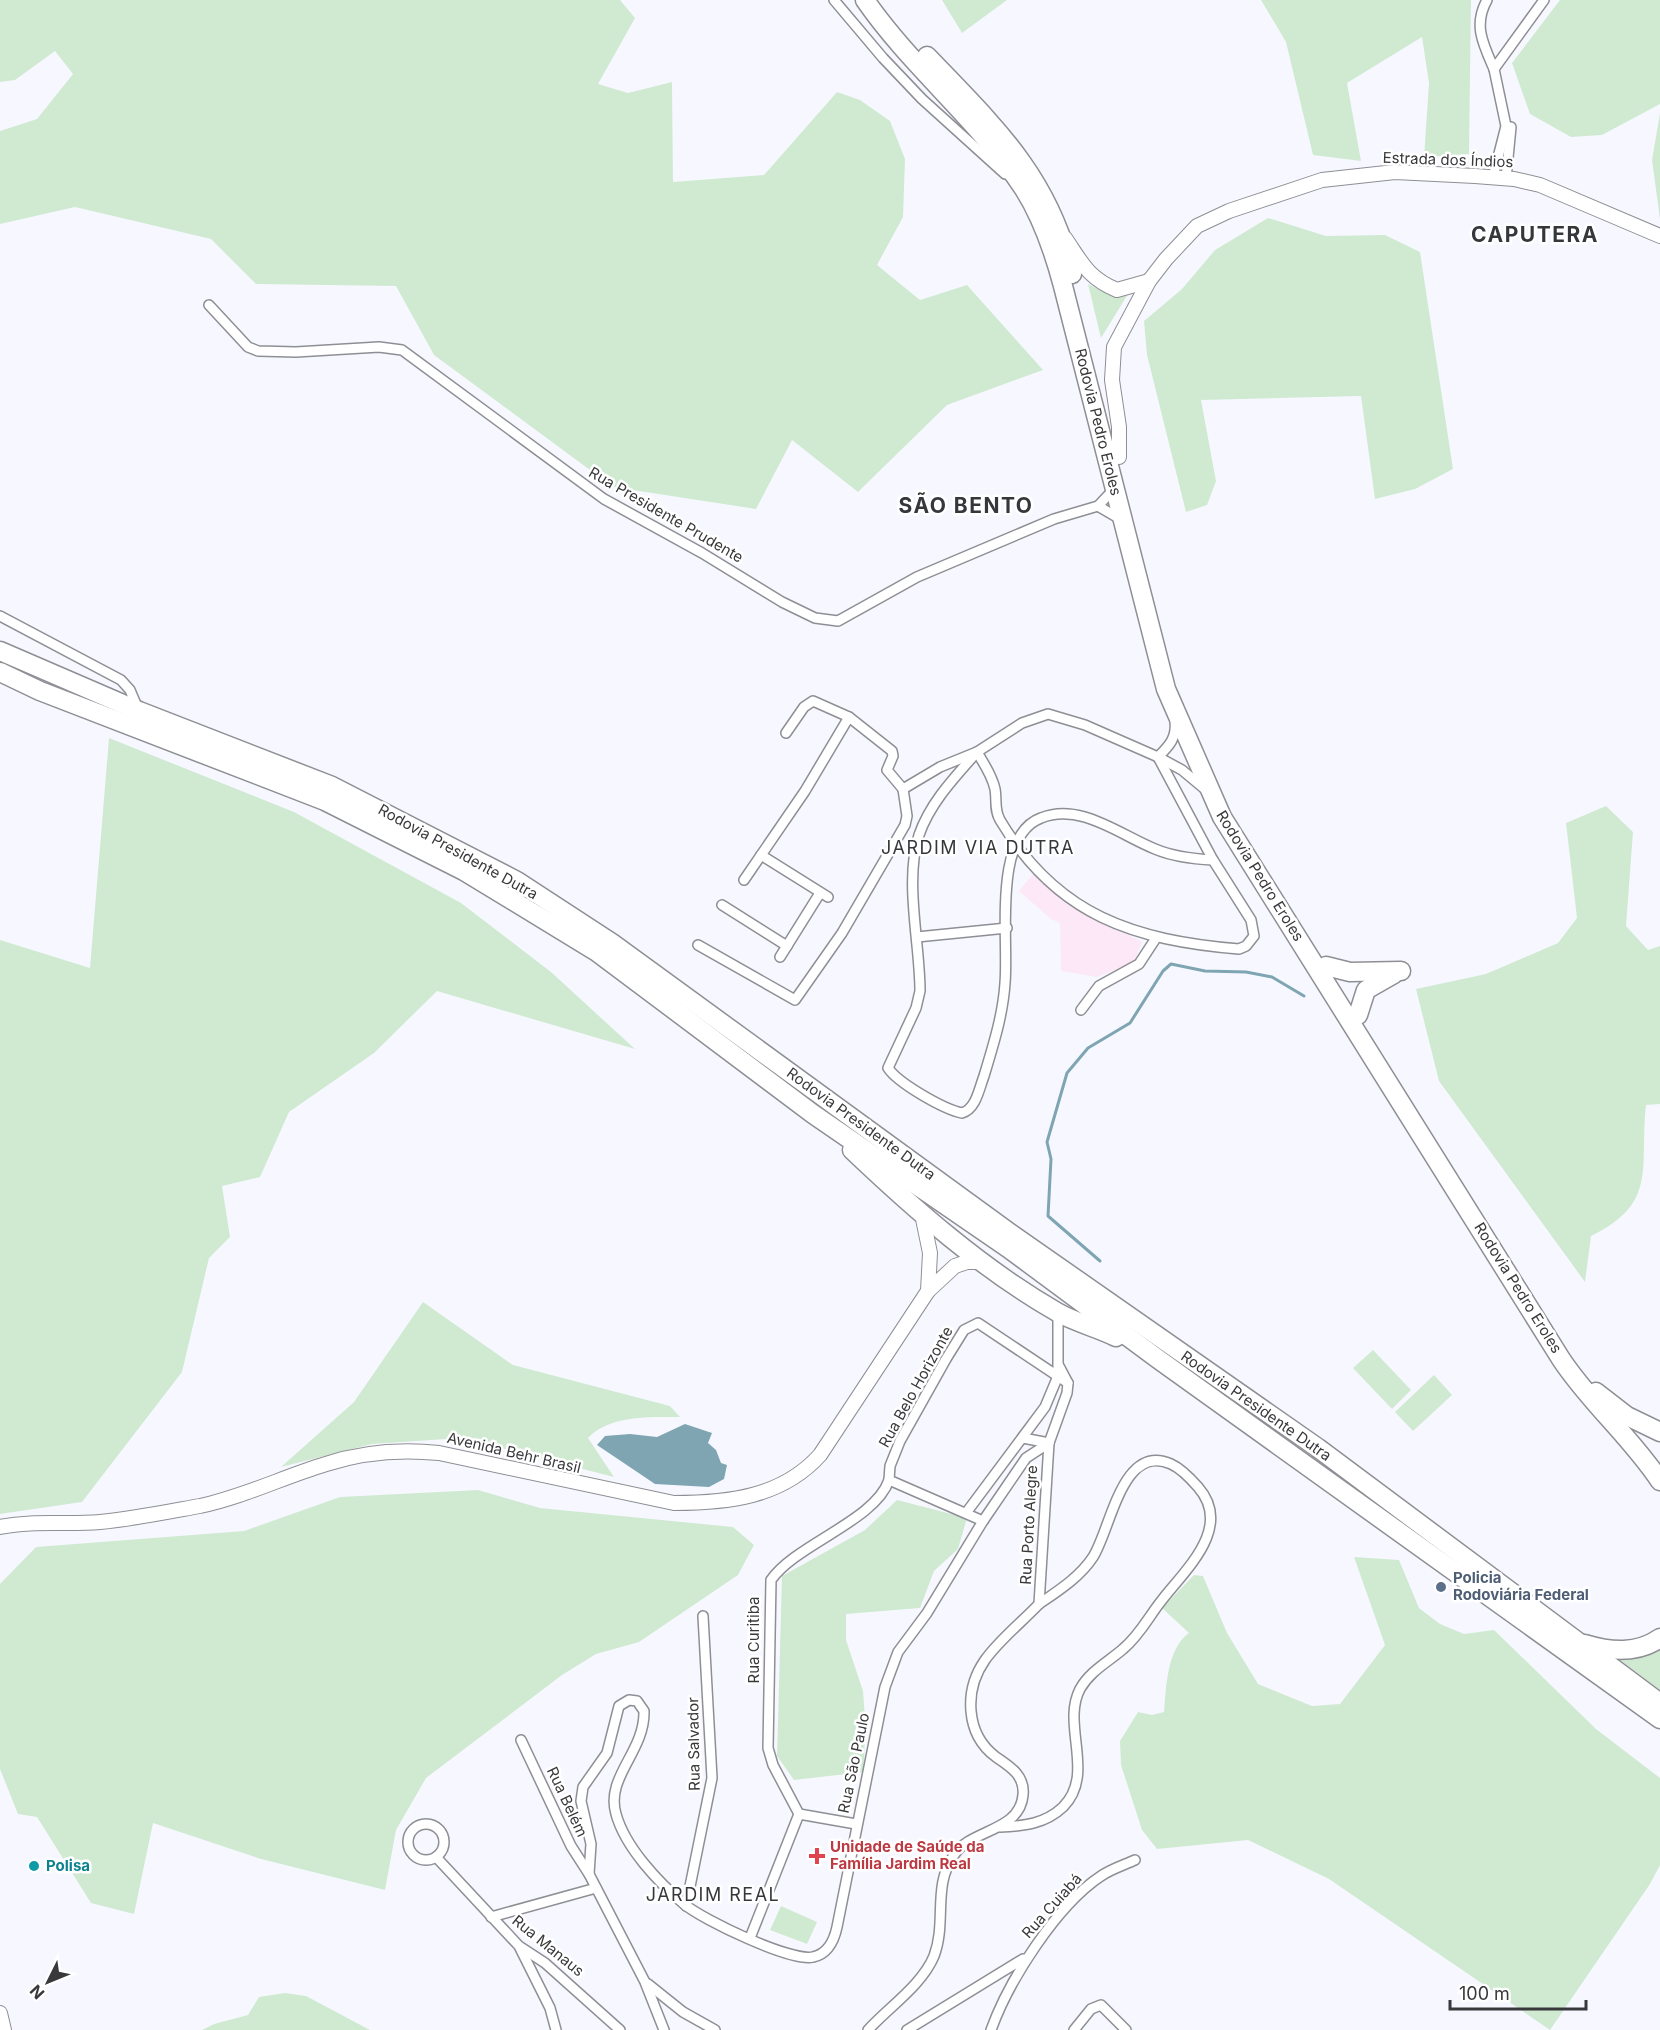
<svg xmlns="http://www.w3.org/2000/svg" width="1660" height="2030" font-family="Inter,sans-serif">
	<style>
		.education { fill: #fce8f7 }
		.green { fill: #d0ead2 }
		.water { fill: #7ea5b1 }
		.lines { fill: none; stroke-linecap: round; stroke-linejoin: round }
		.stream { stroke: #7ea5b1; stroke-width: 3 }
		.street-casing { stroke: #8e8f95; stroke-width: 12 }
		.secondary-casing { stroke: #8e8f95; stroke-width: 16 }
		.highway-casing { stroke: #8e8f95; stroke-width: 21 }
		.street { stroke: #fff; stroke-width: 9 }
		.secondary { stroke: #fff; stroke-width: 14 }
		.highway { stroke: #fff; stroke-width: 18 }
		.service-dot { fill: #5c6f8a; stroke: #fff; stroke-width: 2 }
		.health-dot { fill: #e0444e; stroke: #fff; stroke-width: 2 }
		.culture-dot { fill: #0f9aa8; stroke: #fff; stroke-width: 2 }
		.labels { text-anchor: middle; stroke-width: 5; stroke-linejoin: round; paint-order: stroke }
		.street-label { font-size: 15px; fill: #39393c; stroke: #fff }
		.service-label { font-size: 15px; font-weight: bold; fill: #4e5e75; stroke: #fff; text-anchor: start }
		.health-label { font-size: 15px; font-weight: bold; fill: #be3a42; stroke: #fff; text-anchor: start }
		.culture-label { font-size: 15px; font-weight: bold; fill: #0d838f; stroke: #fff; text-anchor: start }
		.quarter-label { font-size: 18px; letter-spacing: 1.5px; fill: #35373b; stroke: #fff }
		.district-label { font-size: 21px; font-weight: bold; letter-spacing: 1.5px; fill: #35373b; stroke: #fff }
	</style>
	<rect width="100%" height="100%" fill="#f7f8ff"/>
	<path class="education" d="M1034,873L1075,907L1142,942L1134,962L1097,977L1061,971L1060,923L1051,919L1019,891Z"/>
	<g class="green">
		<path d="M0,0H620L635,18L598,84L628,93L672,82L673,182L764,175L837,92L860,100L890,121L905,159L903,217L877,265L920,300L967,285L1043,370L947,405L858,492L792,440L756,509L613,487L434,355L396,286L256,284L211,239L75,207L0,224V131L37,119L73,74L55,51L15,80L0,82Z"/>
		<path d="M942,0H1007L962,33Z"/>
		<path d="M1261,0H1471L1469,154L1424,157L1429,83L1422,37L1347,83L1361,161L1313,155L1286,42Z"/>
		<path d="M1560,0H1660V104L1602,135L1571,137L1530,114L1512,63Z"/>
		<path d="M1660,113V219L1652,160Z"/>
		<path d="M1268,218L1326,236L1385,235L1420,252L1453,469L1415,489L1375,499L1361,396L1201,400L1216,481L1207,505L1186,512L1147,355L1144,321L1182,289L1215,250Z"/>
		<path d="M1088,284L1103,292L1128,294L1101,338Z"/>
		<path d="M109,738L294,812L461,903L551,972L635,1049L437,991L374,1053L289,1112L260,1177L222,1186L230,1237L209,1258L182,1372L82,1502L0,1514V940L90,968Z"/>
		<path d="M1606,806L1633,832L1626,926L1648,950L1660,946V1104L1646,1105C1639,1168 1659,1203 1591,1236L1585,1282L1439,1081L1416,989L1486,974L1558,943L1577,918L1566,823Z"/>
		<path d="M423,1302L513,1365L670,1406L680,1417C649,1417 610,1415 588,1438L614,1477L461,1438L372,1444L281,1467L354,1402Z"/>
		<path d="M1373,1350L1411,1390L1392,1409L1353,1368Z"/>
		<path d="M1434,1375L1452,1395L1413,1431L1395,1412Z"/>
		<path d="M478,1490L540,1508L733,1527L754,1545L738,1575L639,1642L596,1654L562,1675L426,1778L396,1830L385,1890L261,1859L153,1823L134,1914L91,1903L37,1817L18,1814L0,1769V1584L36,1547L244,1531L340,1497Z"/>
		<path d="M897,1500L967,1518L958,1549L934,1571L920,1608L846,1614V1640L863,1691L865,1718L864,1772L794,1780L777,1756L782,1576L865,1530Z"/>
		<path d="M1354,1557L1399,1560L1419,1608L1440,1624L1464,1634L1494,1630L1596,1729L1660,1778V1865L1650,1884L1550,2030L1329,1879L1248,1840L1157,1849L1142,1830L1121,1765L1120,1741L1138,1712L1152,1715L1164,1712C1166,1688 1167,1648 1189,1633L1162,1608L1194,1575L1203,1576L1227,1633L1258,1684L1312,1706L1340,1704L1385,1645Z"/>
		<path d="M1660,1644V1690L1612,1654Z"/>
		<path d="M781,1906L817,1922L807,1944L770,1930Z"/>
		<path d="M285,1993L306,1996L370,2030H202L214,2024L248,2015L259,1997Z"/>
	</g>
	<path class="water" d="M685,1424L712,1433L708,1443L716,1450L721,1463L727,1465L724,1479L709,1487L655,1484L597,1445L605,1436L630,1434L657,1437Z"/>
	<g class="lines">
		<path class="stream" d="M1100,1261L1048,1216L1051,1159L1047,1142L1067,1073L1088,1048L1130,1023L1163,971L1171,964L1205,971L1246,972L1272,977L1304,996"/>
		<defs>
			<g id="street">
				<path d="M834,0L883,58L922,99L1005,174"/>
				<path d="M1487,0C1473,25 1483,44 1494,69"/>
				<path d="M1493,177L1506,126L1494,69L1544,0"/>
				<path d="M1506,178L1511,127"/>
				<path d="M209,305L248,347L258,351L296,352L379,347L402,350L604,499L702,553L782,602L815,618L838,621L917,577L1054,519L1098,506L1114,489"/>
				<path d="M1098,506L1122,520"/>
				<path d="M0,616L121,680L130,690L138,709"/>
				<path d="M786,733L804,707L813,701L849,717L892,751L893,756L887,770L903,789"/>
				<path d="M977,752C954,778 930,803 919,835C904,881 920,943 920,991L916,1008L888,1068C898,1083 943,1109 962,1113C976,1109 979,1089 984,1076C993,1046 1003,1015 1005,983C1009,941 992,836 1041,818C1080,802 1120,835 1155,849C1174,857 1193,859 1213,860"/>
				<path d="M977,752C984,764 992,775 995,789C997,800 994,810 1000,820C1057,916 1134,940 1239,949L1246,946L1254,936L1251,920L1213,860L1158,757"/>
				<path d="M1158,757C1169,746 1177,738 1175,721"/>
				<path d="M761,855L828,897"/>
				<path d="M744,880L805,791L849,717"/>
				<path d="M722,905L787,946"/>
				<path d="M917,937L1007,928"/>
				<path d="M698,945L795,1000L842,933L905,825L907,816L903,789L940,767L977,752L1022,723L1048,714L1085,725L1158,757L1182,770L1206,790"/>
				<path d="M780,957L820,893"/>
				<path d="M1081,1010L1099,986L1139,964L1156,938"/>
				<path d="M1023,1438L1049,1443"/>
				<path d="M966,1513L1045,1407L1058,1376V1313"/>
				<path d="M983,1521L889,1480L890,1466L900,1441L946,1359L964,1330L978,1323L1068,1383"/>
				<path d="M521,1740L571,1846L589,1874L645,1982L664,2030"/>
				<path d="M799,1814L856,1824"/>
				<circle cx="426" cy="1842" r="18"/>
				<path d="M1000,1827C1024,1826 1045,1824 1063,1807C1096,1774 1061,1725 1080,1689C1090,1671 1108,1662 1123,1649C1140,1635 1149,1616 1162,1600C1187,1568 1233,1527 1198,1487C1191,1479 1182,1469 1171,1464C1122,1442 1111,1529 1093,1557C1080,1577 1058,1591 1039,1604"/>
				<path d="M436,1857L519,1946L545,1963L620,2030"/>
				<path d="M589,1874L591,1844L581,1801L583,1787L607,1753L619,1706L629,1700L637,1701L644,1711C645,1752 605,1777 616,1814C625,1847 658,1882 684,1904C703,1920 791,1962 813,1957C828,1954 834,1941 837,1927L885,1687L898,1652L927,1613L983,1521L1026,1458L1049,1443"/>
				<path d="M686,1906L712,1778L703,1616"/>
				<path d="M491,1917L596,1888"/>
				<path d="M750,1938L799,1814L773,1765L768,1748L771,1580C796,1544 875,1521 889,1480"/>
				<path d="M520,1948L550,2008L556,2030"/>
				<path d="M648,1984L683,2012L715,2030"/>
				<path d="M868,2030C889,2007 922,1985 934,1956C947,1922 932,1886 954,1855C970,1829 1020,1832 1023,1795C1025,1776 1011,1767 996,1757C965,1734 964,1690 985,1660C999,1640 1022,1622 1039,1604L1049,1443L1067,1393L1068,1383L1059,1366"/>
				<path d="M907,2030L1023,1959"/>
				<path d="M991,2030C1009,1980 1057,1905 1101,1876C1111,1869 1124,1865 1135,1860"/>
				<path d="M1074,2030L1091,2009L1101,2005L1126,2030"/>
			</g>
			<g id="secondary">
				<path d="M1065,238C1082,263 1088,278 1117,290L1149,281"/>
				<path d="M1119,457V427L1112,380L1114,347L1149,281L1166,259L1197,226L1229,211L1322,180L1395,172L1475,176L1514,179L1540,185L1660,236"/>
				<path d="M922,1214L930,1253L928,1291"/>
				<path d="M0,1527C34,1520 66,1525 100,1522C133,1519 167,1512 200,1506C243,1497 283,1477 326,1464C363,1452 400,1449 439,1453L674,1503C729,1503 782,1497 820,1455L928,1291L955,1266L967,1262H982"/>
				<path d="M0,2013L4,2030"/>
			</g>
			<g id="highway">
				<path d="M865,0C912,68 979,120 1024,189C1043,219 1054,252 1063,286L1166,689L1222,817L1561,1359C1590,1403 1631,1437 1660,1481"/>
				<path d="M927,56C994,126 1049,176 1072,274"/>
				<path d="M0,651L139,711L332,786L517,881L612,943L1010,1233L1318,1448L1660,1703"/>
				<path d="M0,672L40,691L325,801L464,871L597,952L813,1114L1008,1248L1158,1359L1660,1719"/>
				<path d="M1326,966L1350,972L1401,971"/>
				<path d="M1358,1015L1366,990L1394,974"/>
				<path d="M852,1150C914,1209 982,1269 1057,1312C1074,1322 1098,1328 1116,1337"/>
				<path d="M1596,1392L1627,1416L1660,1432"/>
				<path d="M1585,1644C1611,1652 1637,1654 1660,1638"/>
			</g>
		</defs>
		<use href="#street" class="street-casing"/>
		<use href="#secondary" class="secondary-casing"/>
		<use href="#highway" class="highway-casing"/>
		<use href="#street" class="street"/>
		<use href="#secondary" class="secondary"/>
		<use href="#highway" class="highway"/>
	</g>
	<circle class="service-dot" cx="1441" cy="1587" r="6"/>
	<path class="health-dot" d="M814 1847h6v6h6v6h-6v6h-6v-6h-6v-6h6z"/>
	<circle class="culture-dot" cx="34" cy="1866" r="6"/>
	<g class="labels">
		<g class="street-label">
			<text transform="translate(1448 160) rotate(2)" y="5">Estrada dos Índios</text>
			<text transform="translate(1098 422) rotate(76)" y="5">Rodovia Pedro Eroles</text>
			<text transform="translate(666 515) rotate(30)" y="5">Rua Presidente Prudente</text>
			<text transform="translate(458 852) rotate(29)" y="5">Rodovia Presidente Dutra</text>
			<text transform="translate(1260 876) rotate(58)" y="5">Rodovia Pedro Eroles</text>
			<text transform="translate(861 1124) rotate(36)" y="5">Rodovia Presidente Dutra</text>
			<text transform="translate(1518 1288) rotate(58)" y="5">Rodovia Pedro Eroles</text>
			<text transform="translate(916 1387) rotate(-61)" y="5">Rua Belo Horizonte</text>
			<text transform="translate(1256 1406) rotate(35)" y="5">Rodovia Presidente Dutra</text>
			<text transform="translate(514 1453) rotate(13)" y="5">Avenida Behr Brasil</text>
			<text transform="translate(1029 1525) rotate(-87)" y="5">Rua Porto Alegre</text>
			<text transform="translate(754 1640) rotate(-90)" y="5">Rua Curitiba</text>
			<text transform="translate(694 1744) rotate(-91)" y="5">Rua Salvador</text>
			<text transform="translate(854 1763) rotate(-78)" y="5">Rua São Paulo</text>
			<text transform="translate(567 1802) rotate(65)" y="5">Rua Belém</text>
			<text transform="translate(1052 1906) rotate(-48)" y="5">Rua Cuiabá</text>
			<text transform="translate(548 1946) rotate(39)" y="5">Rua Manaus</text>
		</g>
		<g class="service-label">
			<text x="1453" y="1583">Policia<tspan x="1453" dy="17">Rodoviária Federal</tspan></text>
		</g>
		<g class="health-label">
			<text x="830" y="1852">Unidade de Saúde da<tspan x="830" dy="17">Família Jardim Real</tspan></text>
		</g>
		<g class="culture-label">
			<text x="46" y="1871">Polisa</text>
		</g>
		<g class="quarter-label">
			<text x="978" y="854">JARDIM VIA DUTRA</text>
			<text x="713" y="1901">JARDIM REAL</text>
		</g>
		<g class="district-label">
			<text x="1535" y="242">CAPUTERA</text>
			<text x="966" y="513">SÃO BENTO</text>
		</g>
	</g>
	<g transform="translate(48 1982) rotate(227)" stroke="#ffffff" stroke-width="4.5" paint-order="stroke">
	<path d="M0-4.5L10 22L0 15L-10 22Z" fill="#39393c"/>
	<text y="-9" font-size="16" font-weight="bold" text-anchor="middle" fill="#39393c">N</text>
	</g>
	<path d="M1450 2000v9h136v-9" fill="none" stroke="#39393c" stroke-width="3"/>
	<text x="1459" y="2000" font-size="18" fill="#39393c" stroke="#ffffff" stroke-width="4.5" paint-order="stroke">100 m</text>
</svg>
